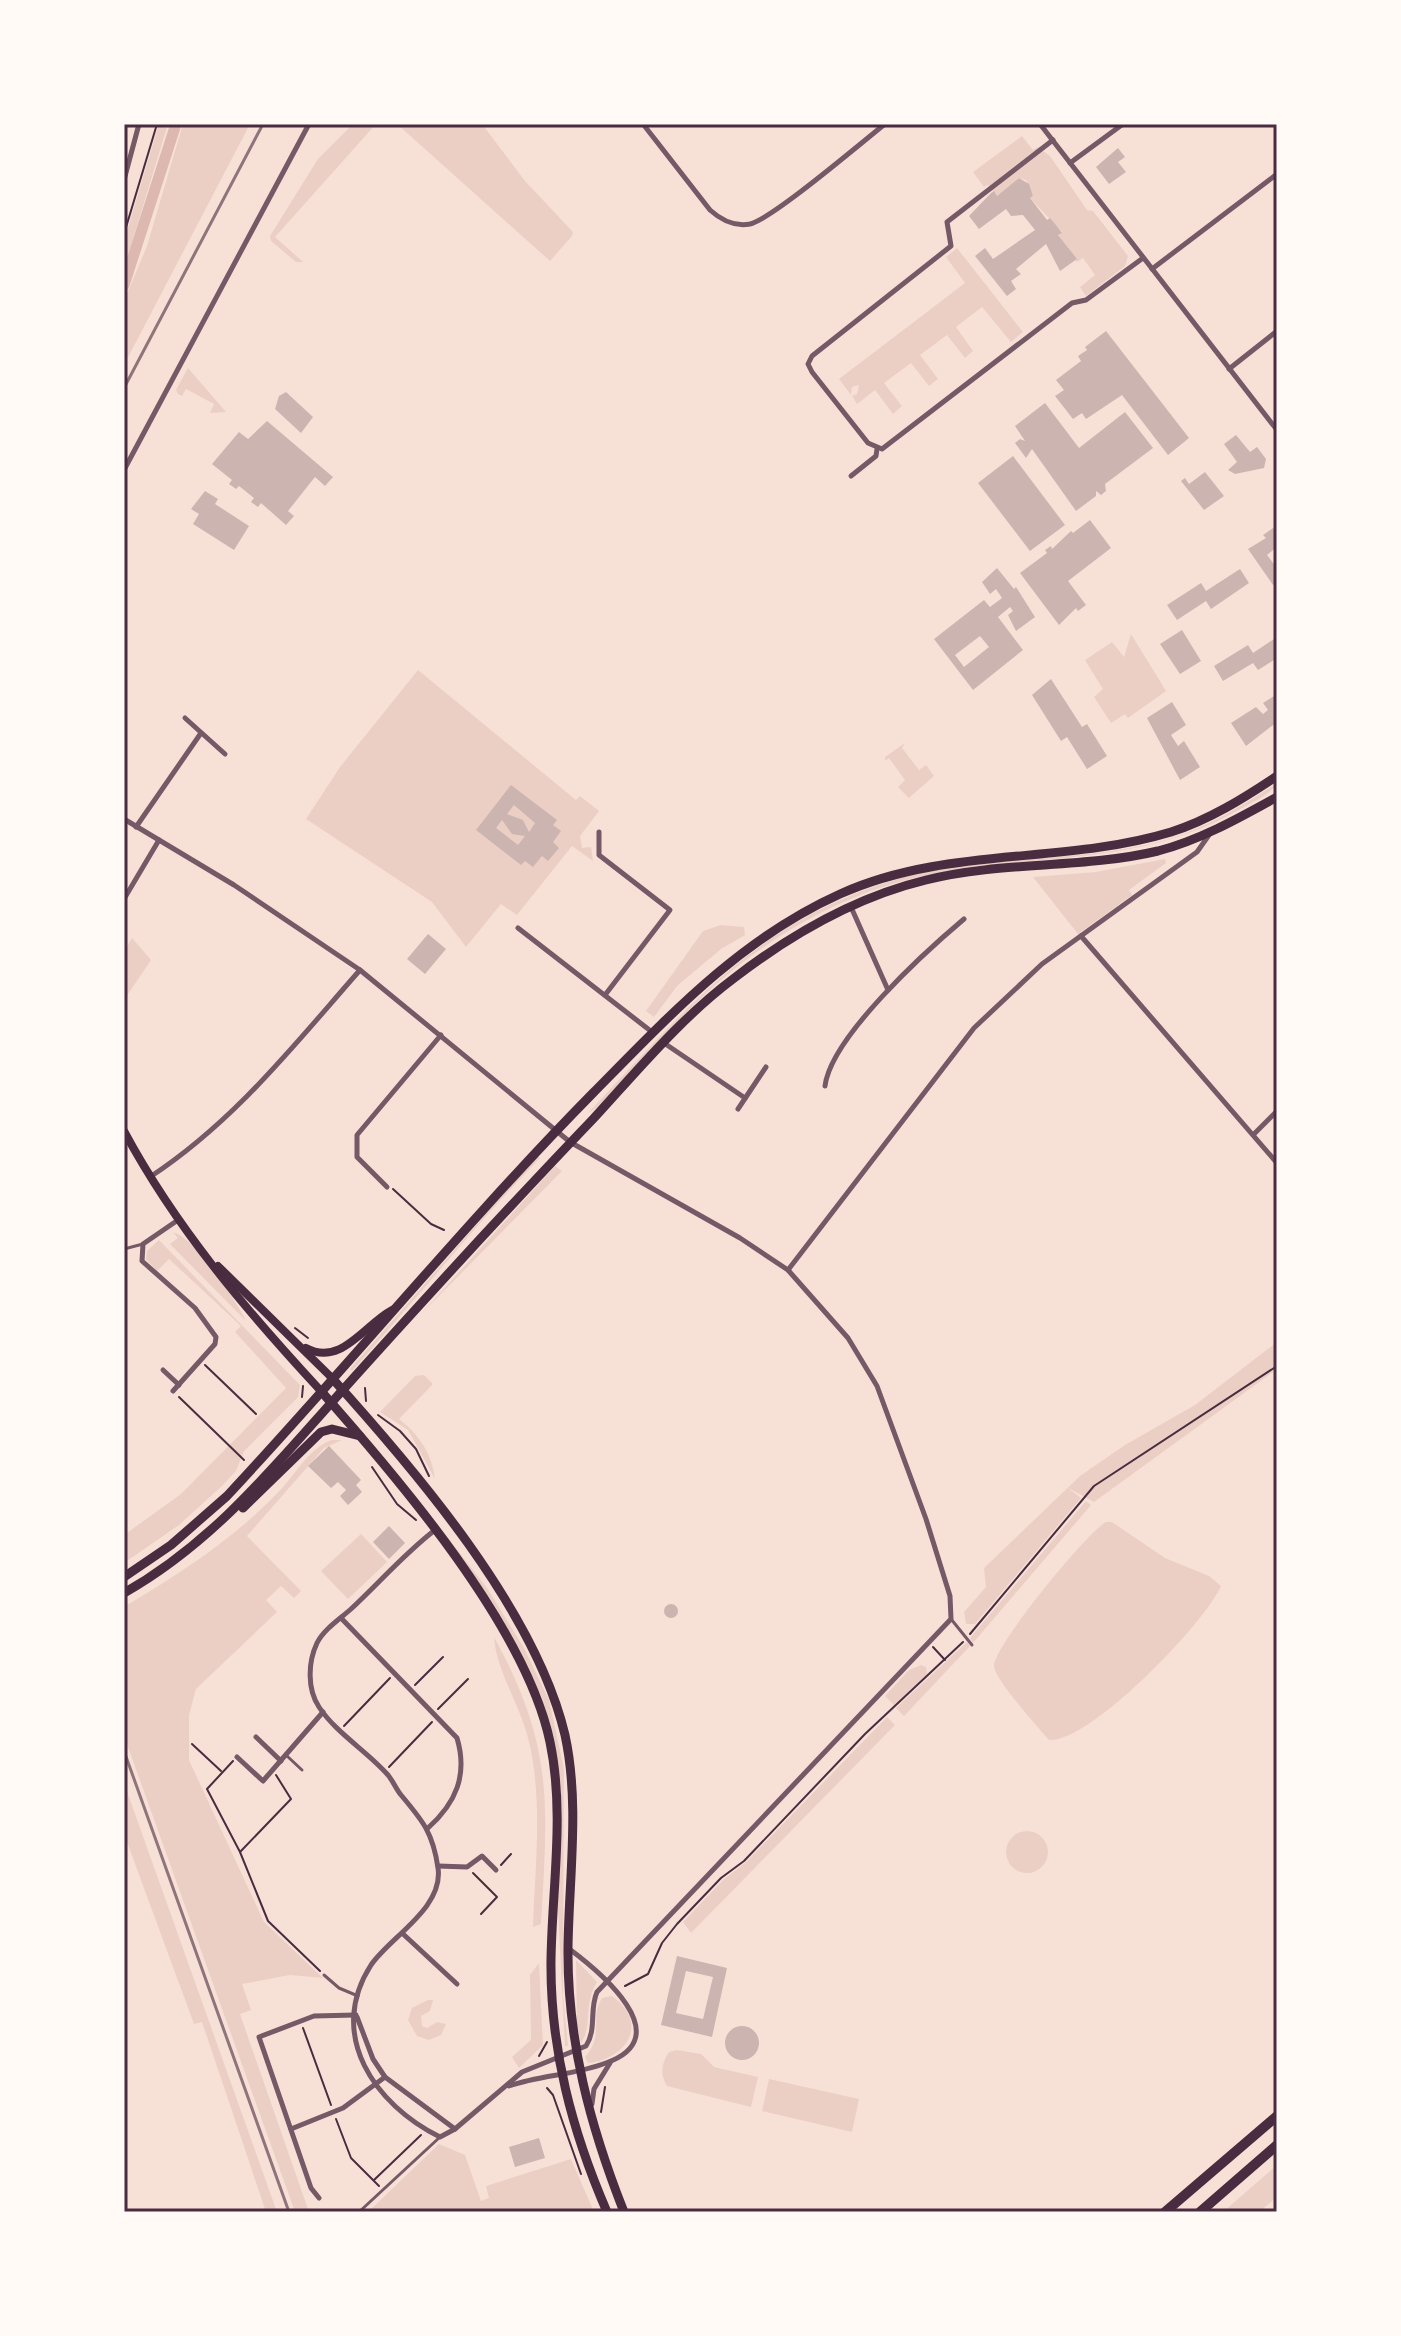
<svg xmlns="http://www.w3.org/2000/svg" width="1401" height="2336" font-family="'Public Sans',sans-serif">
	<style>
		.green { fill: #ebcfc5 }
		.lines { fill: none; stroke-linecap: round; stroke-linejoin: round }
		.canal { stroke: #dcb8b0; stroke-width: 11 }
		.building { fill: #ccb4b1; fill-rule: evenodd }
		.path { stroke: #4a2c40; stroke-width: 2 }
		.service { stroke: #755966; stroke-width: 3 }
		.minor { stroke: #755966; stroke-width: 5 }
		.secondary { stroke: #4a2c40; stroke-width: 8 }
		.primary { stroke: #4a2c40; stroke-width: 9 }
		.motorway { stroke: #4a2c40; stroke-width: 10 }
		.rail { stroke: #8f747c; stroke-width: 3 }
		.neatline { fill: none; stroke: #4a2c40; stroke-width: 3 }
	</style>
	<rect width="100%" height="100%" fill="#f7e1d7"/>
	<g class="green">
		<path d="M159,124H168L124,268V241Z"/>
		<path d="M183,124H250L124,365V301L147,246Z"/>
		<path d="M353,124H376L275,237L303,262H296L271,241L270,236L318,159Z"/>
		<path d="M397,124H482L525,181L573,232L572,236L550,261Z"/>
		<path d="M1022,136L1033,150L1038,147L1050,156L1087,210L1093,211L1128,256L1125,266L1086,296L1080,287L1095,275L1083,258L1077,262L1058,235L1062,232L1030,198L1033,196L1026,180L1019,178L997,196L988,185L984,187L973,172Z"/>
		<path d="M957,248L1023,332L1011,342L982,307L956,327L973,351L965,358L947,335L920,355L938,379L929,386L911,363L884,383L902,406L893,414L875,390L857,404L852,396L857,394L859,385L852,387L851,395L839,379L965,283L946,257Z"/>
		<path d="M188,368L226,412L210,413L214,404L186,389L182,396L178,394L176,390Z"/>
		<path d="M1131,634L1166,691L1128,718L1125,714L1111,723L1094,697L1103,689L1085,660L1112,642L1124,657Z"/>
		<path d="M418,670L576,800L580,796L599,811L580,836L582,848L591,847L593,861L572,846L517,915L501,904L466,947L432,902L306,819L340,767Z"/>
		<path d="M905,743L902,748L919,770L926,765L934,776L909,798L898,787L905,780L889,758L885,761V757Z"/>
		<path d="M1277,783C1272,793 1255,801 1244,807C1129,876 1008,847 886,886C817,908 754,948 701,998C681,1016 602,1109 588,1113C686,1009 759,917 905,877C991,853 1083,864 1169,839C1208,827 1244,805 1277,783Z"/>
		<path d="M1165,859L1166,863L1129,890L1132,895L1078,934L1033,877L1096,872Z"/>
		<path d="M721,925L744,927L745,935L721,949L677,986L654,1017L646,1011L703,931Z"/>
		<path d="M132,938L151,960L124,1000V951Z"/>
		<path d="M537,1156L540,1158C474,1226 415,1301 352,1371L350,1369Z"/>
		<path d="M555,1166L562,1171L421,1314Z"/>
		<path d="M173,1232C194,1237 237,1302 246,1321L170,1244L178,1238Z"/>
		<path d="M159,1240L300,1385L298,1397L244,1451L236,1471L223,1485L179,1525L124,1563V1535L181,1494L286,1388L235,1332L241,1326L169,1259L157,1271L146,1259L147,1251Z"/>
		<path d="M1277,1342V1369L1094,1502L1068,1488L1081,1498L975,1624H966L964,1612L986,1587L984,1568L1080,1476L1125,1445L1195,1405Z"/>
		<path d="M424,1375L433,1384L399,1419C419,1435 432,1453 435,1479L408,1430L380,1412L415,1376Z"/>
		<path d="M349,1411L487,1588L524,1648L549,1700L564,1769L563,1996L568,2046H565L558,1911L561,1794L555,1745L543,1700L519,1650L421,1503Z"/>
		<path d="M332,1440H342L324,1448L247,1536L301,1591L294,1598L281,1586L266,1600L277,1612L196,1689L189,1715V1760L264,1922L323,1978L290,1975L242,1984L251,2010L240,2014L309,2212H295L124,1736V1607C182,1572 237,1537 283,1487C297,1471 312,1446 332,1440Z"/>
		<path d="M1086,1501L1091,1505L973,1643L970,1638Z"/>
		<path d="M1106,1522H1112L1165,1558L1209,1576L1221,1586C1205,1623 1090,1743 1049,1740C1038,1727 995,1680 994,1666C993,1647 1087,1532 1106,1522Z"/>
		<path d="M361,1534L387,1562L348,1599L321,1571Z"/>
		<path d="M494,1637C554,1746 548,1804 541,1924L533,1927C535,1867 543,1801 529,1742C521,1706 496,1671 494,1637Z"/>
		<path d="M967,1642L970,1646L904,1716L896,1708Z"/>
		<path d="M921,1665L926,1667L927,1674L894,1705L885,1696L909,1670Z"/>
		<path d="M887,1717L895,1725L691,1933L683,1922L723,1880L746,1862Z"/>
		<path d="M124,1783L277,2212H266L202,2022L194,2024L124,1834Z"/>
		<circle cx="1027" cy="1852" r="21"/>
		<path d="M576,1960L597,1982C583,2004 593,2026 581,2043L577,2025Z"/>
		<path d="M539,1963L543,2045L519,2068L512,2057L531,2040L530,1975Z"/>
		<path d="M612,1996C650,2023 627,2059 588,2063L585,2057C605,2035 589,2018 602,1998Z"/>
		<path d="M428,2000H433L430,2011L421,2016L422,2026L427,2028L437,2022L446,2024L441,2035L429,2040L417,2036L408,2020L412,2008Z"/>
		<path d="M677,2050L701,2054L714,2067L758,2077L751,2107L667,2086C660,2074 661,2064 669,2052Z"/>
		<path d="M769,2079L859,2099L852,2132L762,2111Z"/>
		<path d="M439,2144L465,2155L481,2201L489,2198L486,2186L571,2159L594,2212H368Z"/>
		<path d="M1277,2165V2197L1259,2212H1223Z"/>
	</g>
	<g class="lines">
		<path class="canal" d="M124,285L176,124"/>
	</g>
	<g class="building">
		<path d="M1118,148L1125,157L1118,162L1126,172L1109,184L1096,167Z"/>
		<path d="M1019,178L1029,184L1033,196L1030,198L1047,220L1050,218L1056,225L1062,233L1058,235L1077,259L1060,271L1046,244L1016,269L1021,274L1011,281L1016,289L1007,296L975,256L985,248L993,259L1035,230L1023,215L1011,216L1006,209L979,229L969,216L991,193L994,191L997,196Z"/>
		<path d="M1106,331L1189,438L1168,455L1122,395L1086,419L1082,413L1073,419L1055,396L1064,390L1056,380L1081,361L1078,356L1087,350L1085,347Z"/>
		<path d="M286,392L313,417L301,433L275,409L279,396Z"/>
		<path d="M1045,403L1079,448L1125,412L1153,448L1105,484L1106,491L1101,495L1096,491V496L1076,511L1032,449L1026,458L1015,443L1020,439L1025,441L1015,426Z"/>
		<path d="M267,421L333,477L325,486L315,477L288,511L294,516L286,525L261,503L258,507L251,502L254,498L239,486L236,489L229,484L232,480L212,464L239,432L248,439Z"/>
		<path d="M1236,435L1250,452L1257,447L1266,459L1264,468L1235,474L1228,470L1237,462L1224,444Z"/>
		<path d="M1013,456L1065,525L1030,551L978,483Z"/>
		<path d="M1205,472L1224,496L1204,510L1181,481L1185,478L1189,484Z"/>
		<path d="M205,491L218,499L215,504L249,526L234,550L193,524L199,514L191,509Z"/>
		<path d="M1090,520L1111,548L1068,581L1086,605L1078,611L1076,608L1059,625L1020,573L1047,553L1045,550L1051,546L1052,549L1071,531L1073,533Z"/>
		<path d="M1273,528L1277,530V547L1267,555L1277,568V583L1273,585L1248,549L1266,538L1263,535Z"/>
		<path d="M997,568L1014,589L1016,587L1035,617L1016,631L1008,615L1013,611L1010,607L998,617L1023,650L973,690L934,639L984,600L990,607L1002,598L996,589L990,594L982,582ZM980,636L989,647L964,667L955,655Z"/>
		<path d="M1240,569L1249,583L1211,609L1206,601L1177,620L1167,605L1201,583L1206,591Z"/>
		<path d="M1182,630L1201,661L1180,674L1160,644Z"/>
		<path d="M1277,637V658L1258,670L1253,663L1223,681L1214,666L1248,645L1253,653Z"/>
		<path d="M1051,679L1082,727L1087,724L1107,756L1087,769L1067,737L1061,741L1032,695Z"/>
		<path d="M1274,696L1277,722L1246,746L1231,723L1256,707L1263,714L1268,710L1263,703Z"/>
		<path d="M1172,702L1186,725L1171,735L1178,746L1184,741L1200,767L1180,780L1147,718Z"/>
		<path d="M511,785L557,820L553,825L561,831L553,842L559,848L548,861L542,856L533,867L525,861L521,865L476,830ZM514,805L535,823L529,832L523,820L507,814ZM502,820L512,834L525,836L518,845L496,828Z"/>
		<path d="M428,934L446,949L425,974L407,959Z"/>
		<path d="M329,1446L361,1480L356,1485L362,1492L348,1505L340,1496L346,1490L338,1482L331,1488L308,1466Z"/>
		<path d="M389,1526L405,1543L389,1559L373,1542Z"/>
		<circle cx="671" cy="1611" r="7"/>
		<path d="M677,1956L727,1968L712,2037L661,2025ZM686,1971L713,1977L703,2019L676,2013Z"/>
		<circle cx="742" cy="2043" r="17"/>
		<path d="M539,2138L545,2158L515,2167L509,2147Z"/>
	</g>
	<g class="lines">
		<g class="path">
			<path d="M124,234L157,124"/>
			<path d="M393,1189L431,1224L444,1230"/>
			<path d="M295,1328L308,1338"/>
			<path d="M205,1365L256,1414"/>
			<path d="M365,1388L366,1401"/>
			<path d="M179,1397L244,1460"/>
			<path d="M302,1397L303,1386"/>
			<path d="M378,1415L400,1431L416,1449L429,1476"/>
			<path d="M372,1467L397,1504L416,1520"/>
			<path d="M970,1634L1094,1486L1277,1366"/>
			<path d="M933,1647L945,1660"/>
			<path d="M415,1685L443,1657"/>
			<path d="M438,1709L468,1679"/>
			<path d="M344,1726L390,1678"/>
			<path d="M192,1744L221,1771"/>
			<path d="M233,1761L207,1789L240,1852"/>
			<path d="M389,1767L432,1722"/>
			<path d="M276,1775L291,1799L240,1852L268,1921L320,1971"/>
			<path d="M501,1865L511,1854"/>
			<path d="M473,1873L497,1897L481,1914"/>
			<path d="M625,1986L648,1974L662,1943L677,1924L721,1878L744,1861L865,1734L963,1642"/>
			<path d="M303,2028L331,2105"/>
			<path d="M539,2056L547,2042"/>
			<path d="M547,2088L553,2095L581,2174"/>
			<path d="M601,2112L605,2087"/>
			<path d="M336,2119L351,2158L379,2186"/>
			<path d="M374,2180L421,2135"/>
		</g>
		<g class="service">
			<path d="M124,1249L143,1244"/>
			<path d="M951,1619L972,1645"/>
			<path d="M287,1756L302,1770"/>
			<path d="M324,1975L339,1988L358,1996"/>
			<path d="M359,2212L440,2137"/>
		</g>
		<g class="minor">
			<path d="M643,124L710,210C721,220 734,227 750,224C772,219 861,143 885,124"/>
			<path d="M1040,124L1277,430"/>
			<path d="M1053,140L947,222L951,246L812,356L808,364L812,372L868,443L882,449L1072,303L1086,300L1143,258"/>
			<path d="M1070,163L1123,124"/>
			<path d="M124,180L139,124"/>
			<path d="M1152,269L1277,174"/>
			<path d="M1229,369L1277,331"/>
			<path d="M124,470L309,124"/>
			<path d="M851,476L876,456L877,449"/>
			<path d="M185,718L225,754"/>
			<path d="M124,819L234,885L360,970L570,1142L740,1238L788,1270L848,1338L877,1386L926,1519L950,1596L951,1619L597,1992C589,2010 597,2029 586,2046L522,2072L455,2129L440,2137C375,2105 326,2035 371,1965C390,1937 444,1908 438,1868C433,1833 423,1821 401,1795C396,1789 393,1781 388,1775C367,1751 336,1733 319,1707C307,1689 308,1662 317,1643C324,1629 340,1619 351,1609C379,1583 405,1553 435,1530"/>
			<path d="M136,827L201,733"/>
			<path d="M599,832V855L670,910L605,995"/>
			<path d="M124,899L159,840"/>
			<path d="M851,907L888,990"/>
			<path d="M518,928L652,1032"/>
			<path d="M1081,936L1277,1163"/>
			<path d="M664,1043L745,1098"/>
			<path d="M825,1086C831,1037 926,951 964,919"/>
			<path d="M738,1109L766,1067"/>
			<path d="M1255,1133L1277,1111"/>
			<path d="M150,1177C235,1121 294,1045 360,970"/>
			<path d="M387,1187L357,1157V1135L441,1035"/>
			<path d="M788,1270L974,1028L1042,964L1197,852L1209,835"/>
			<path d="M163,1370L179,1385"/>
			<path d="M173,1391L215,1344L216,1337L195,1308L142,1261L143,1244L178,1220"/>
			<path d="M341,1618L457,1738C468,1775 456,1803 428,1828"/>
			<path d="M256,1737L281,1761"/>
			<path d="M237,1757L263,1781L323,1712"/>
			<path d="M438,1866L467,1867L482,1856L496,1870"/>
			<path d="M402,1933L457,1984"/>
			<path d="M357,2017L373,2059L385,2077L455,2129"/>
			<path d="M509,2086C541,2075 575,2075 606,2063C680,2037 599,1971 568,1948"/>
			<path d="M592,2104L594,2089L610,2063"/>
			<path d="M291,2129L343,2108L385,2077"/>
			<path d="M319,2198L311,2188L259,2037L314,2016L356,2015"/>
		</g>
		<g class="secondary">
			<path d="M124,1131C176,1228 246,1310 320,1390"/>
			<path d="M218,1266L331,1377"/>
			<path d="M306,1348C341,1367 364,1325 392,1310"/>
		</g>
		<g class="primary">
			<path d="M331,1377C416,1471 536,1611 565,1735C580,1804 569,1877 568,1947C567,2040 590,2126 624,2212"/>
			<path d="M320,1390C398,1478 526,1627 550,1742C565,1813 552,1888 551,1960C550,2049 572,2131 607,2212"/>
			<path d="M243,1508L321,1432L332,1429L360,1436"/>
			<path d="M124,1577L171,1545L227,1496C351,1363 466,1222 593,1093C669,1016 740,939 840,894C946,846 1062,865 1171,832C1209,820 1244,798 1277,776"/>
			<path d="M124,1593C209,1545 268,1474 332,1402C418,1306 505,1211 594,1118C638,1070 681,1018 733,979C790,935 856,897 926,880C1002,861 1082,869 1158,851C1200,840 1239,818 1277,797"/>
		</g>
		<g class="motorway">
			<path d="M1165,2212L1277,2116"/>
			<path d="M1200,2212L1277,2145"/>
		</g>
		<g class="rail">
			<path d="M124,388L263,124"/>
			<path d="M124,1751L289,2212"/>
		</g>
	</g>
	<rect width="1401" height="2336" fill="none" stroke="#fffaf5" stroke-width="252"/>
	<rect x="126" y="126" width="1149" height="2084" class="neatline"/>
</svg>
